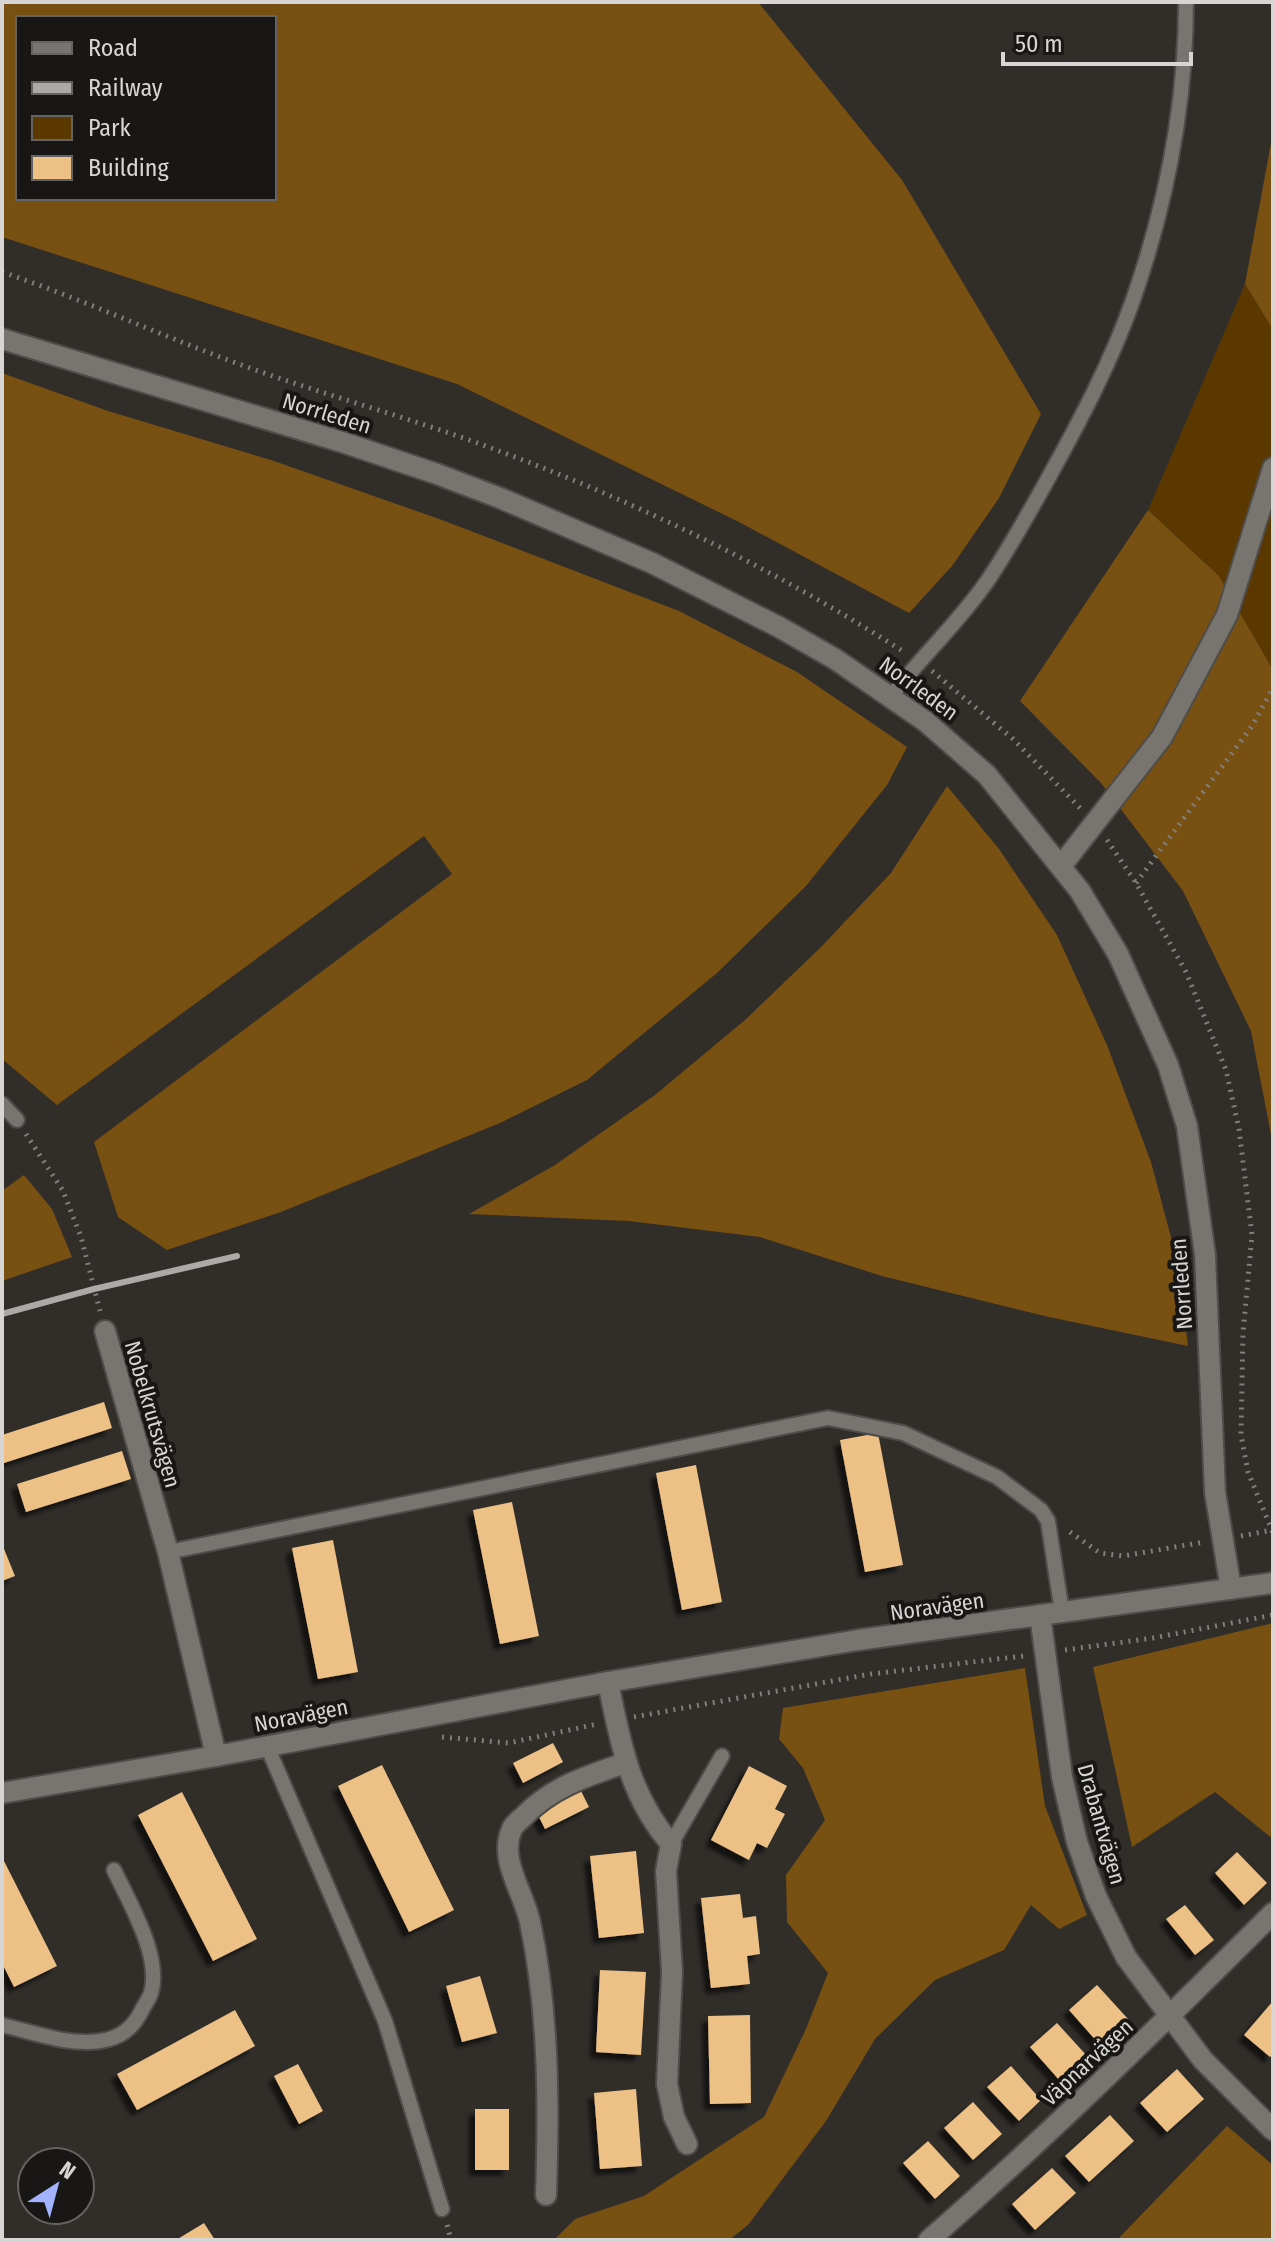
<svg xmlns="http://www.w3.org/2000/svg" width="1275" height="2242" font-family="'Fira Sans Condensed',sans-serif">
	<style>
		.green { fill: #5a3800 }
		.forest { fill: #785012; fill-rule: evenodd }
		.building { fill: #edc086; filter: url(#shadow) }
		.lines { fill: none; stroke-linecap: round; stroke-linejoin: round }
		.service-casing { stroke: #4e4c49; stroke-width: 18 }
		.minor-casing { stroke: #4e4c49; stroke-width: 24 }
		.tertiary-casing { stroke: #4e4c49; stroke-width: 24 }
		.path { stroke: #817e7b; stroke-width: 5; stroke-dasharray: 2 6; stroke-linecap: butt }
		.service { stroke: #787470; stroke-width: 14 }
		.minor { stroke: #787470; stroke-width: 20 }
		.tertiary { stroke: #787470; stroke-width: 20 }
		.rail { stroke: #aca9a7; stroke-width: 6 }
		.labels { text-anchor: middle; stroke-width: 8; stroke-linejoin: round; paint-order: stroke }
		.street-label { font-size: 22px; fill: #d8d6d4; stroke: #181715 }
	</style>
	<defs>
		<filter id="shadow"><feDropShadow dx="-6" dy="6" stdDeviation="2" flood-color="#0009"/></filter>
	</defs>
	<rect width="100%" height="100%" fill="#312e2a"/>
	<path class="green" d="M1245,284L1273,330V670L1219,576L1148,510Z"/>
	<g class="forest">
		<path d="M2,2H758L902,180L1041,414L999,498L952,566L909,613L739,522L457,384L2,237ZM274,18V198H18V18Z"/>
		<path d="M1273,132V330L1245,284Z"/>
		<path d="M2,373L108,411L274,461L442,520L679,611L797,672L907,747L887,785L806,886L717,973L587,1080L500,1123L281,1212L167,1250L118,1217L94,1142L452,874L424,836L57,1105L2,1059Z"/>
		<path d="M1148,510L1219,576L1273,670V1145L1251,1031L1183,891L1101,783L1020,701Z"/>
		<path d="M947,786L999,849L1057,935L1107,1045L1151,1162L1177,1260L1188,1346L1049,1317L882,1276L760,1237L629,1221L469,1214L555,1165L655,1095L745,1020L821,947L891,873Z"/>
		<path d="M24,1175L52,1209L72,1257L2,1281V1191Z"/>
		<path d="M1273,1623V1839L1215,1792L1132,1847L1093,1667Z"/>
		<path d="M1025,1668L1045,1806L1087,1915L1059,1929L1031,1905L1004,1950L935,1980L875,2039L826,2121L748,2225L729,2240H554L575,2219L644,2196L764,2117L806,2029L828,1973L787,1922L786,1875L825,1820L803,1768L779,1739L783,1708Z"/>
		<path d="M1227,2126L1273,2165V2240H1117Z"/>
	</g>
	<g class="building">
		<path d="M104,1402L112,1428L4,1463L2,1435Z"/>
		<path d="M878,1433L903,1565L865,1572L840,1440Z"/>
		<path d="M122,1451L131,1479L26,1512L17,1484Z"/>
		<path d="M696,1465L722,1602L682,1610L656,1473Z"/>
		<path d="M512,1502L539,1636L500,1644L473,1510Z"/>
		<path d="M333,1540L358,1672L318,1679L292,1548Z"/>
		<path d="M2,1544L15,1576L2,1581Z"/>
		<path d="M553,1743L563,1762L523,1783L513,1763Z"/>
		<path d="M382,1765L454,1910L409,1932L338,1786Z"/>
		<path d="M749,1766L787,1786L775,1809L785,1814L767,1848L757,1843L749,1860L711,1840Z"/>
		<path d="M579,1787L589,1807L545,1829L535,1809Z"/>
		<path d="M182,1792L257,1939L213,1961L138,1815Z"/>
		<path d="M636,1851L644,1933L599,1938L590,1856Z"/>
		<path d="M1237,1852L1267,1883L1244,1905L1215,1873Z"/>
		<path d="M2,1857L57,1966L14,1987L2,1963Z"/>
		<path d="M740,1894L743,1918L756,1916L760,1954L747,1956L750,1984L711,1988L701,1898Z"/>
		<path d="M1185,1905L1214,1940L1195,1955L1166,1919Z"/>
		<path d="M600,1970L646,1972L641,2055L596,2052Z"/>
		<path d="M480,1976L497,2033L462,2042L446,1986Z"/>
		<path d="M1097,1985L1129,2020L1100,2045L1069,2010Z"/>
		<path d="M1273,2001V2054L1270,2057L1244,2035Z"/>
		<path d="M235,2010L255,2046L137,2110L117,2074Z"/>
		<path d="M750,2015L751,2103L710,2104L708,2016Z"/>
		<path d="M1057,2023L1088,2057L1061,2082L1030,2047Z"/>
		<path d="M298,2064L323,2111L299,2124L274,2076Z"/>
		<path d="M1011,2066L1041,2100L1019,2121L987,2087Z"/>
		<path d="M1177,2069L1204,2099L1167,2132L1140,2103Z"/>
		<path d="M636,2089L642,2166L600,2169L594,2093Z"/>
		<path d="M973,2102L1002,2134L973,2160L944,2128Z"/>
		<rect x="475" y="2109" width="34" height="61"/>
		<path d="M1110,2115L1134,2141L1089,2182L1065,2156Z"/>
		<path d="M928,2141L960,2176L935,2199L903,2163Z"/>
		<path d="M1052,2168L1076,2193L1035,2230L1012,2204Z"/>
		<path d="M204,2223L215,2240H176Z"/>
	</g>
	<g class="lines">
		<defs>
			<g id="service">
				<path d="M891,696C922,656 960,621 988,580C1011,546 1030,511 1050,475C1081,419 1112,360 1133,300C1166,205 1186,103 1186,2"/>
				<path d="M2,1104L17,1120"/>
				<path d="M168,1552L828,1418L903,1433L997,1477L1041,1510L1048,1521L1062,1612"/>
				<path d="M267,1746L385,2021L442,2209"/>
				<path d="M671,1844L722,1756"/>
				<path d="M2,2025C32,2032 69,2046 100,2041C121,2038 133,2028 142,2010C145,2004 149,1999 151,1993C162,1957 129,1902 114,1870"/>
			</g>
			<g id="minor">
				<path d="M1061,866L1162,737L1227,615L1273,468"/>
				<path d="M105,1331L168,1552L216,1756"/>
				<path d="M1040,1615L1062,1777L1077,1842L1096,1896L1126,1957L1170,2016L1203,2060L1273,2130"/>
				<path d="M608,1682C620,1742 630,1797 671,1844L666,1871L672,1972L667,2084L674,2117L687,2144"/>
				<path d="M546,2195C549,2104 549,2012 530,1922C524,1893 498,1859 512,1829C514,1824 520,1820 524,1816C552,1787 587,1776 625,1763"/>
				<path d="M929,2240C1048,2136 1161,2025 1273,1913"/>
			</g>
			<g id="tertiary">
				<path d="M2,339L342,442L437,474L500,498L652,563L779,627L835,659L925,721L987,775L1080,891L1118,954L1168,1065L1187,1126L1205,1255L1215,1492L1231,1589"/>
				<path d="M2,1793L216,1756L608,1682L858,1640L1273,1583"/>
			</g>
		</defs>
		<use href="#service" class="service-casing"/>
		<use href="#minor" class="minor-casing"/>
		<use href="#tertiary" class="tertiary-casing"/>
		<g class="path">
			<path d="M2,272C82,299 159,335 239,364C315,392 393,413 469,440C620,494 769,565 904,652"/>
			<path d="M932,671L1013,739L1080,808"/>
			<path d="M1107,840L1136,883L1186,972L1226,1070L1239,1129L1252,1235L1243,1333L1241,1435L1248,1472L1273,1533"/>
			<path d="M1136,883L1252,726L1273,688"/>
			<path d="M26,1134L63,1191L81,1237L100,1311"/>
			<path d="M1070,1532L1100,1553L1123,1556L1204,1542"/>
			<path d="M1241,1536L1272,1530"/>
			<path d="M1065,1650L1153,1638L1273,1615"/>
			<path d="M634,1717L871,1674L1023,1656"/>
			<path d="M442,1737L509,1743L597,1724"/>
			<path d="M447,2225L451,2240"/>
		</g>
		<use href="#service" class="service"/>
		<use href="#minor" class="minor"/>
		<use href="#tertiary" class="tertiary"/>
		<path class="rail" d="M2,1314L94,1289L237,1256"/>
	</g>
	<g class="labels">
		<g class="street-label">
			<text transform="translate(327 413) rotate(17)" y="8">Norrleden</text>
			<text transform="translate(919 688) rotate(36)" y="8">Norrleden</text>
			<text transform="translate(1181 1284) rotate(-94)" y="8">Norrleden</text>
			<text transform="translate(153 1414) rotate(74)" y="8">Nobelkrutsvägen</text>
			<text transform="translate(937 1606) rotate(-8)" y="8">Noravägen</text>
			<text transform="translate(301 1715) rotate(-11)" y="8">Noravägen</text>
			<text transform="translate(1102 1824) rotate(74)" y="8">Drabantvägen</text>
			<text transform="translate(1087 2062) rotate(-43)" y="8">Väpnarvägen</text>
		</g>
	</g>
	<rect width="1275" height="2242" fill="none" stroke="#d8d6d4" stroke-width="8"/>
	<rect x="16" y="16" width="260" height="184" fill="#181715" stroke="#656361" stroke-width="2"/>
	<rect x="32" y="42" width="40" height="12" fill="#787470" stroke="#656361" stroke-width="2"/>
	<text x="88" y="56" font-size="24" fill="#d8d6d4">Road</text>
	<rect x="32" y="82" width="40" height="12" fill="#aca9a7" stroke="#656361" stroke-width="2"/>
	<text x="88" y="96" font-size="24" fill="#d8d6d4">Railway</text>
	<rect x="32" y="116" width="40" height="24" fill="#5a3800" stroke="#656361" stroke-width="2"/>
	<text x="88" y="136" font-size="24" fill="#d8d6d4">Park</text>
	<rect x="32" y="156" width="40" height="24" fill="#edc086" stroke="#656361" stroke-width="2"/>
	<text x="88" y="176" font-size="24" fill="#d8d6d4">Building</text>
	<g transform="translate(56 2186) rotate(36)"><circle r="38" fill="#181715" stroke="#656361" stroke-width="2"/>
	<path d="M0-6L14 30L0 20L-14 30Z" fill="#a3b2fd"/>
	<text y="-12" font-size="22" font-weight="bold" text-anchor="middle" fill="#d8d6d4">N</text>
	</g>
	<path d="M1003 52v12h188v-12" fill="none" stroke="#d8d6d4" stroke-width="4"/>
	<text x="1015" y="52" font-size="24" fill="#d8d6d4" stroke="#181715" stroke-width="6" paint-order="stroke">50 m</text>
</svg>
